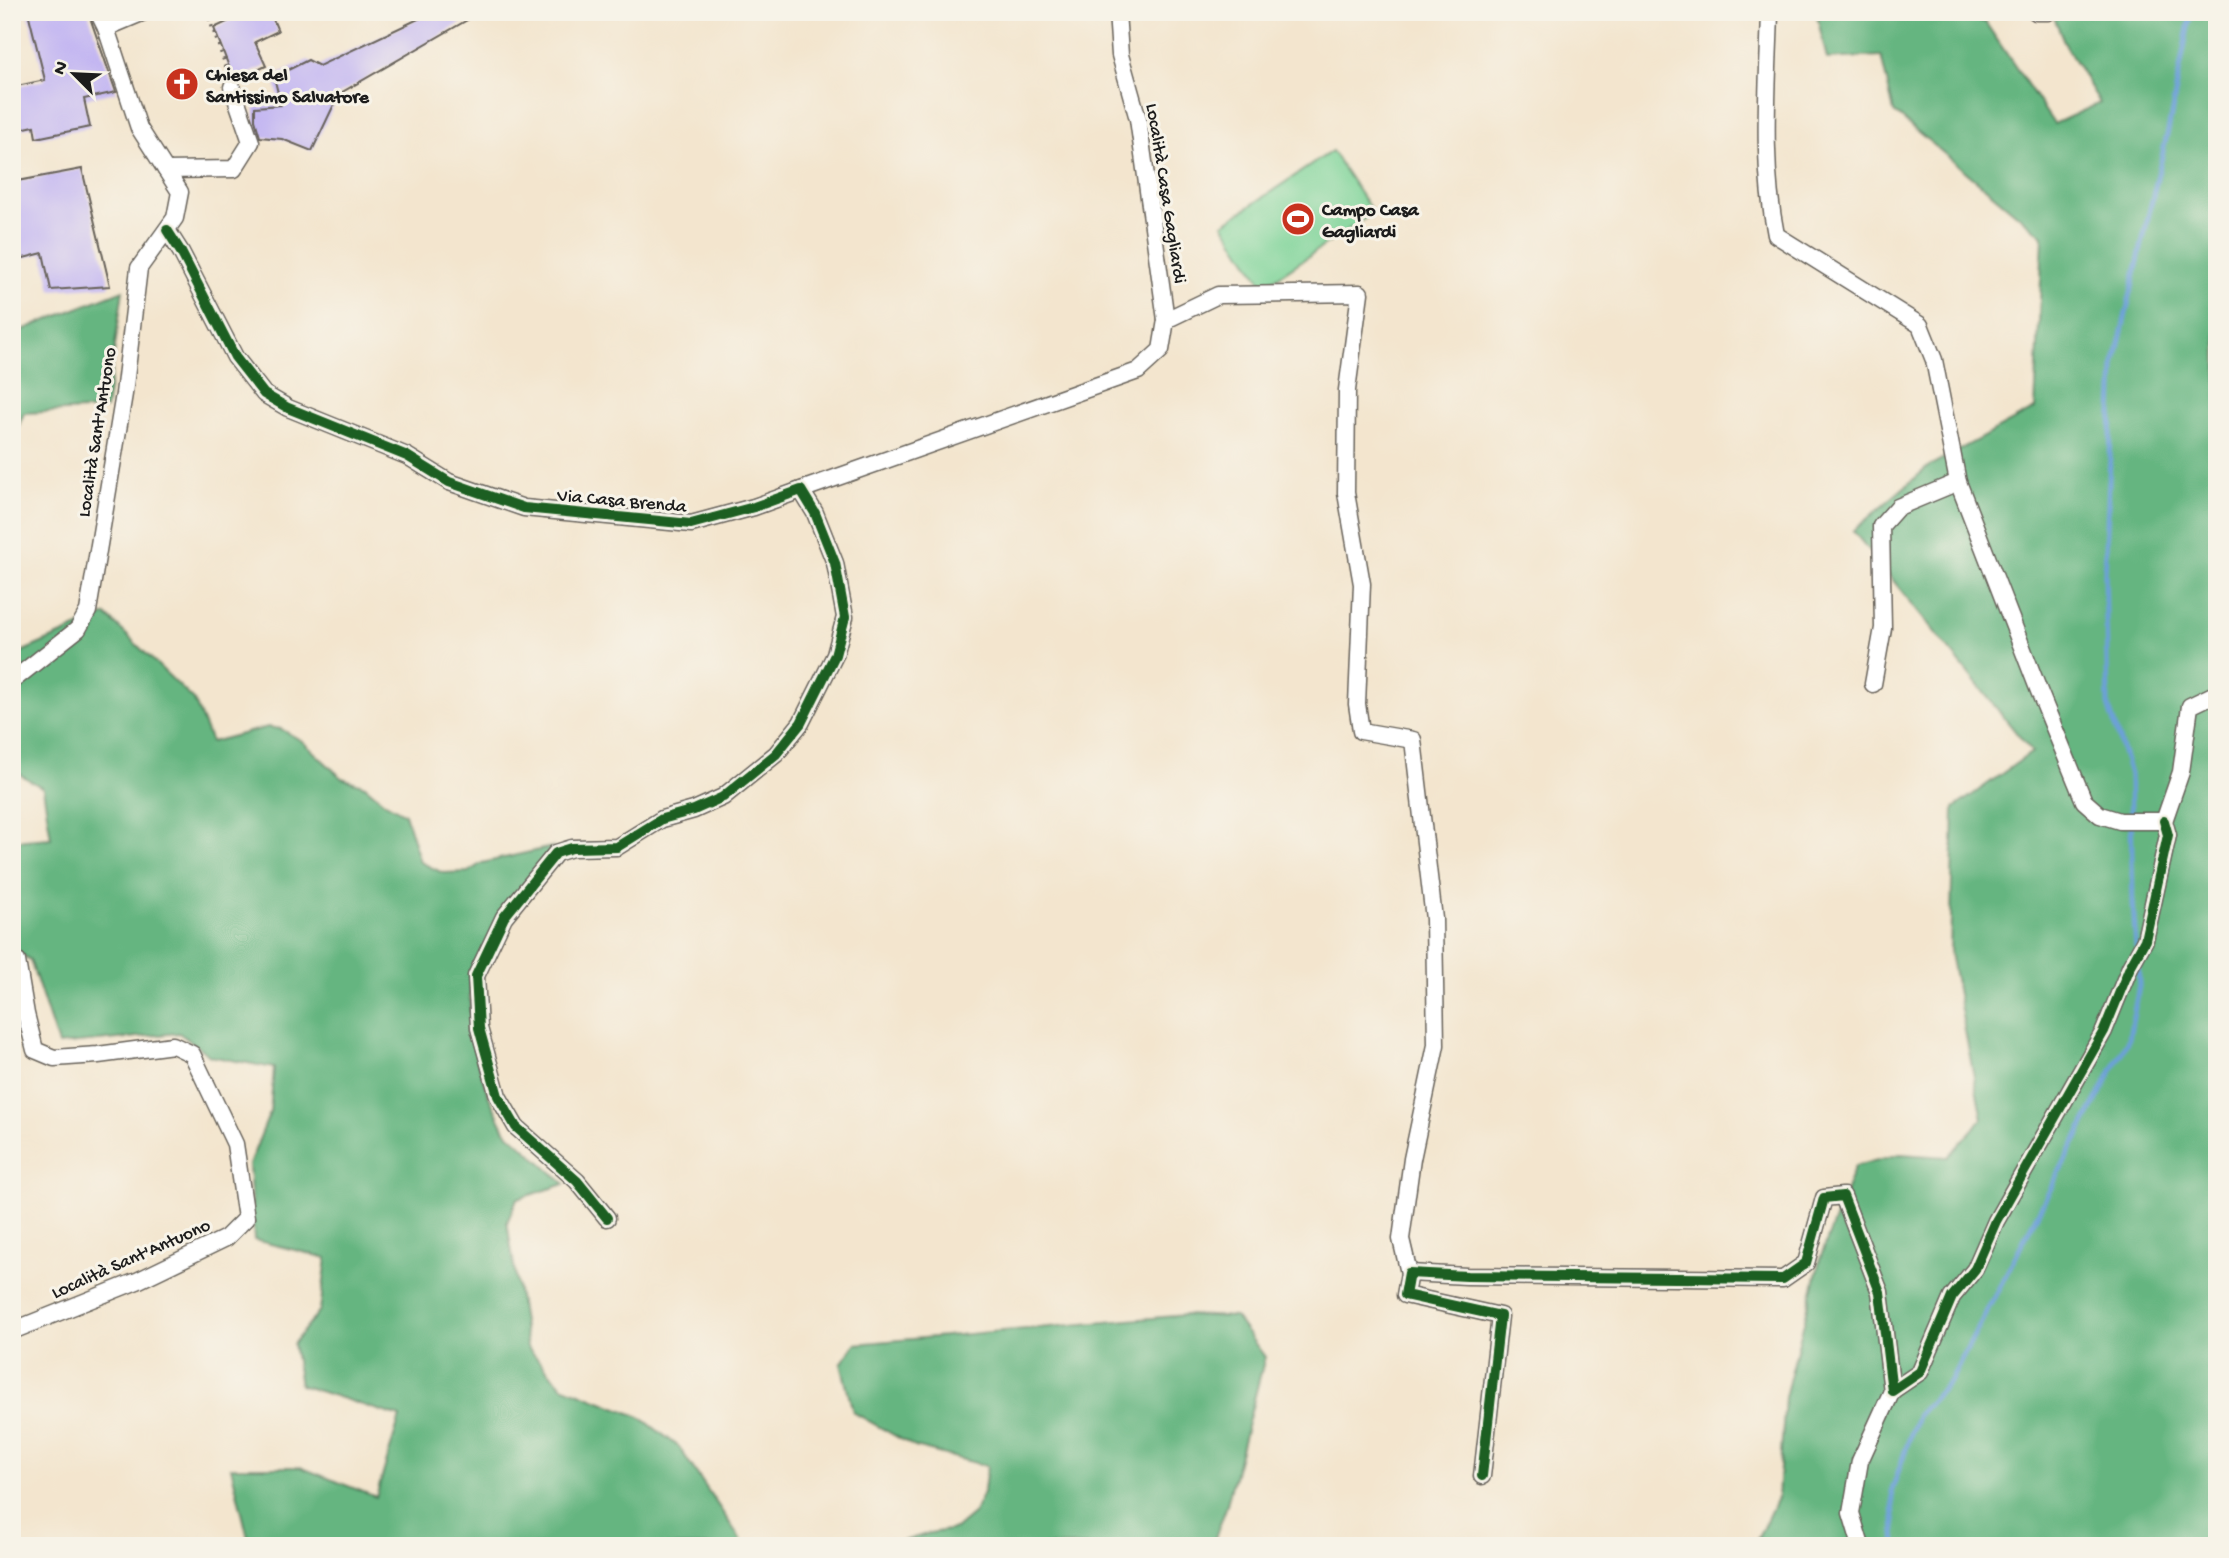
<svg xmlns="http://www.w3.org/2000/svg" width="2229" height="1558" font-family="'Gochi Hand',sans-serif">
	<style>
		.green { fill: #7cd397; stroke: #4c785a; stroke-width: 2 }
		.forest { fill: #65b580; stroke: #40684e; stroke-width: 2 }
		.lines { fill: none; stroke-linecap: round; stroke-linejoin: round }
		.stream { stroke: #6ca0d8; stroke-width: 5 }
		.building { fill: #c1b4f2 }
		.street-casing { stroke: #67625a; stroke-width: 19 }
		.path { stroke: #67625a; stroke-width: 3.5; stroke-dasharray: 2 5; stroke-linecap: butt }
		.street { stroke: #fff; stroke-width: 16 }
		.cycleway-casing { stroke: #f7f3e8; stroke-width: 15 }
		.cycleway { stroke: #1b5e20; stroke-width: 10 }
		.labels { text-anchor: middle; stroke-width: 6; stroke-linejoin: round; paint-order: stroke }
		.poi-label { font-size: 19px; font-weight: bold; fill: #1c1c1c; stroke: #f7f3e8; text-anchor: start }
		.street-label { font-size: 19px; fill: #1c1c1c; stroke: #f7f3e8 }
	</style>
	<rect width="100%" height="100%" fill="#f7f3e8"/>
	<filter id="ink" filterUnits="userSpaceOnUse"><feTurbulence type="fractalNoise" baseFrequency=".0143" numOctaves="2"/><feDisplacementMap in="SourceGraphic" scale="14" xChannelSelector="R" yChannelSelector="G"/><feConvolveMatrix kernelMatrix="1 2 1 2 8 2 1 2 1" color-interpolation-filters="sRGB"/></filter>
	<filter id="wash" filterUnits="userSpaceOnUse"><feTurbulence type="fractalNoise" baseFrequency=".00686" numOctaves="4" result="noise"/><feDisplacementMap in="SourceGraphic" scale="28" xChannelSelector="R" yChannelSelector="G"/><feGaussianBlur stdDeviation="1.57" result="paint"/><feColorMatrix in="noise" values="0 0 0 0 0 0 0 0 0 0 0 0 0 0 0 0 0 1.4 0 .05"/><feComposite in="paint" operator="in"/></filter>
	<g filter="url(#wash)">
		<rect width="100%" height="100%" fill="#f3e5ce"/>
		<path class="green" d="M1332,151L1373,213L1264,286L1223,224Z"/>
		<g class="forest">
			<path d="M1838,12H1944L1985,22L2054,124L2100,103L2066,46L2053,15L2060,12H2217V1546H1757V1540L1778,1496L1785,1397L1821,1256L1855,1166L1900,1154L1948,1157L1982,1119L1950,953L1954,808L2032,752L1853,531L1929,466L2035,409L2043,236L1894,112L1881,56L1827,59L1817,16Z"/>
			<path d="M123,290L106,409L24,413L12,441V334Z"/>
			<path d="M106,615L194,700L211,742L268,727L281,729L302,741L342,778L365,786L384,802L405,814L420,862L443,873L468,872L482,863L552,847L470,970V1008L477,1059L488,1095L505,1130L565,1184L517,1199L507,1222L527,1347L562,1386L640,1417L679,1447L745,1546H250L231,1467H300L376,1497L400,1417L300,1385L293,1344L320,1310L327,1258L254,1240L249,1165L270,1112L274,1068L210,1056L179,1033L58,1045L30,960L12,949V841L51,838L43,788L12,770V656Z"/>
			<path d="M1186,1315L1235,1317L1265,1357L1226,1508L1212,1546H887L930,1533L955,1529L974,1513L984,1490L987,1466L915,1447L853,1412L841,1364L855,1344Z"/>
		</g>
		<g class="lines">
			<g class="stream">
				<path d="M2136,947L2133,902L2130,774L2108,705L2105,573L2114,366L2169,126L2191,12"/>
				<path d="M1896,1546L1892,1490L1917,1416L1951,1380L2129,1038L2139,986L2138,964"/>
			</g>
		</g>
		<g id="blocks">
			<g class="building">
				<path d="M28,12H88L116,92L84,99L90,127L36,138L34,126L12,131V87L45,80Z"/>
				<path d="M248,12H270L278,31L255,42L266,66L238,79L233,77L214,28Z"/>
				<path d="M433,12H481L339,94L312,151L282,139L260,137L255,120V107L281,105L274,77L308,60L319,66Z"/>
				<path d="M82,169L110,286L51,290L43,253L12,261V182Z"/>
			</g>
		</g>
	</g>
	<g filter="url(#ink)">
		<use href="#blocks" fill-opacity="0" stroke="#67625a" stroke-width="2"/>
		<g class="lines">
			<defs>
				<g id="street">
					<path d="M1770,12C1768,86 1761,162 1776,235L1920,325L1934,360L1958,482L2039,691L2084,801L2100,815L2120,821H2164L2181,772L2190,706L2217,693"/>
					<path d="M2036,12H2048"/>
					<path d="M106,28L144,12"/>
					<path d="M166,170L234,169L251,142L232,87"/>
					<path d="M167,230L181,252L235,357L264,394L288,408L407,456L449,482L524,508L691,524L754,507L801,490L815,513L835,563L845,617L835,655L801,723L776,754L723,797L694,810L662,819L617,847L572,848L556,853L504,917L476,976L479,1028L498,1096L516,1127L577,1181L607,1218"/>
					<path d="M1166,320L1218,295L1360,293L1347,390L1346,493L1362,584L1357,704L1361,731L1413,740L1434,919L1436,1045L1412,1159L1401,1239L1409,1273"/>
					<path d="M801,490L1138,371L1161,350L1166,320L1138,119L1120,55L1117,12"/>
					<path d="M12,681L78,629L88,611L124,394L139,268L175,218L180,192L139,128L106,28L98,12"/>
					<path d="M1873,684L1883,628L1881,526L1898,507L1958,482"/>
					<path d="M12,958L17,961L26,1014L35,1050L54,1058L98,1055L173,1045L192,1054L235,1144L246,1218L226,1238L137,1281L12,1331"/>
					<path d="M1482,1476L1500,1316L1405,1295L1409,1273L1467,1276L1783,1279L1806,1263L1824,1198L1843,1196L1880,1292L1892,1391L1920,1372L1952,1297L1975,1269L1996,1221L2104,1031L2130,967L2145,940L2168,835L2164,821"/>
					<path d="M1861,1546L1851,1513L1860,1461L1892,1391"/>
				</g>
			</defs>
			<use href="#street" class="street-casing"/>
			<path class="path" d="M207,12L228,73"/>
			<use href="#street" class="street"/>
			<defs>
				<g id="cycleway">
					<path d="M167,230L181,252L235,357L264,394L288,408L407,456L449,482L524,508L691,524L754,507L801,490L815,513L835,563L845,617L835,655L801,723L776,754L723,797L694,810L662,819L617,847L572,848L556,853L504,917L476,976L479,1028L498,1096L516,1127L577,1181L607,1218"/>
					<path d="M1482,1476L1500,1316L1405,1295L1409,1273L1467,1276L1783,1279L1806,1263L1824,1198L1843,1196L1880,1292L1892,1391L1920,1372L1952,1297L1975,1269L1996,1221L2104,1031L2130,967L2145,940L2168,835L2164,821"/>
				</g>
			</defs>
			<use href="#cycleway" class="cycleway-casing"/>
			<use href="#cycleway" class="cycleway"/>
		</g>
	</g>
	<defs>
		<symbol id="church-disc" viewBox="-11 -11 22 22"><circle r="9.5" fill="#c8321e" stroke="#f7f3e8"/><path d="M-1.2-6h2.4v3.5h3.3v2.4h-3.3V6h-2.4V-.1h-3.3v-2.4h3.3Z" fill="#fff"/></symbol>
		<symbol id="stadium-disc" viewBox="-11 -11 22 22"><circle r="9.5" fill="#c8321e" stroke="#f7f3e8"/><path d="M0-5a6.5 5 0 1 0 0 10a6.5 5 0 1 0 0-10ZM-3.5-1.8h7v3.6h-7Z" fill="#fff"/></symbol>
	</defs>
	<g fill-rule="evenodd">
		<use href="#church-disc" x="163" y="65" width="38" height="38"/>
		<use href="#stadium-disc" x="1279" y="200" width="38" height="38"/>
	</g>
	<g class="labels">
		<g class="poi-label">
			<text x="206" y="80">Chiesa del<tspan x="206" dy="22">Santissimo Salvatore</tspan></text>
			<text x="1322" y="215">Campo Casa<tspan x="1322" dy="22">Gagliardi</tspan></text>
		</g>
		<g class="street-label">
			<text transform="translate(1168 193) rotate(81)" y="7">Località Casa Gagliardi</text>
			<text transform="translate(95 432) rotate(-81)" y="7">Località Sant'Antuono</text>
			<text transform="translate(622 499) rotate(5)" y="7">Via Casa Brenda</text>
			<text transform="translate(130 1257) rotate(-24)" y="7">Località Sant'Antuono</text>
		</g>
	</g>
	<rect width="2229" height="1558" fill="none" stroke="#f7f3e8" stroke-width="42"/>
	<g transform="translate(74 74) rotate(294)" stroke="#f7f3e8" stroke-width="5" paint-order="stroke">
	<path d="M0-5L12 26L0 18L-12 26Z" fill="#1c1c1c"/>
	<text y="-10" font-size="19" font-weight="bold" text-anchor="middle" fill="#1c1c1c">N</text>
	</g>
</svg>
